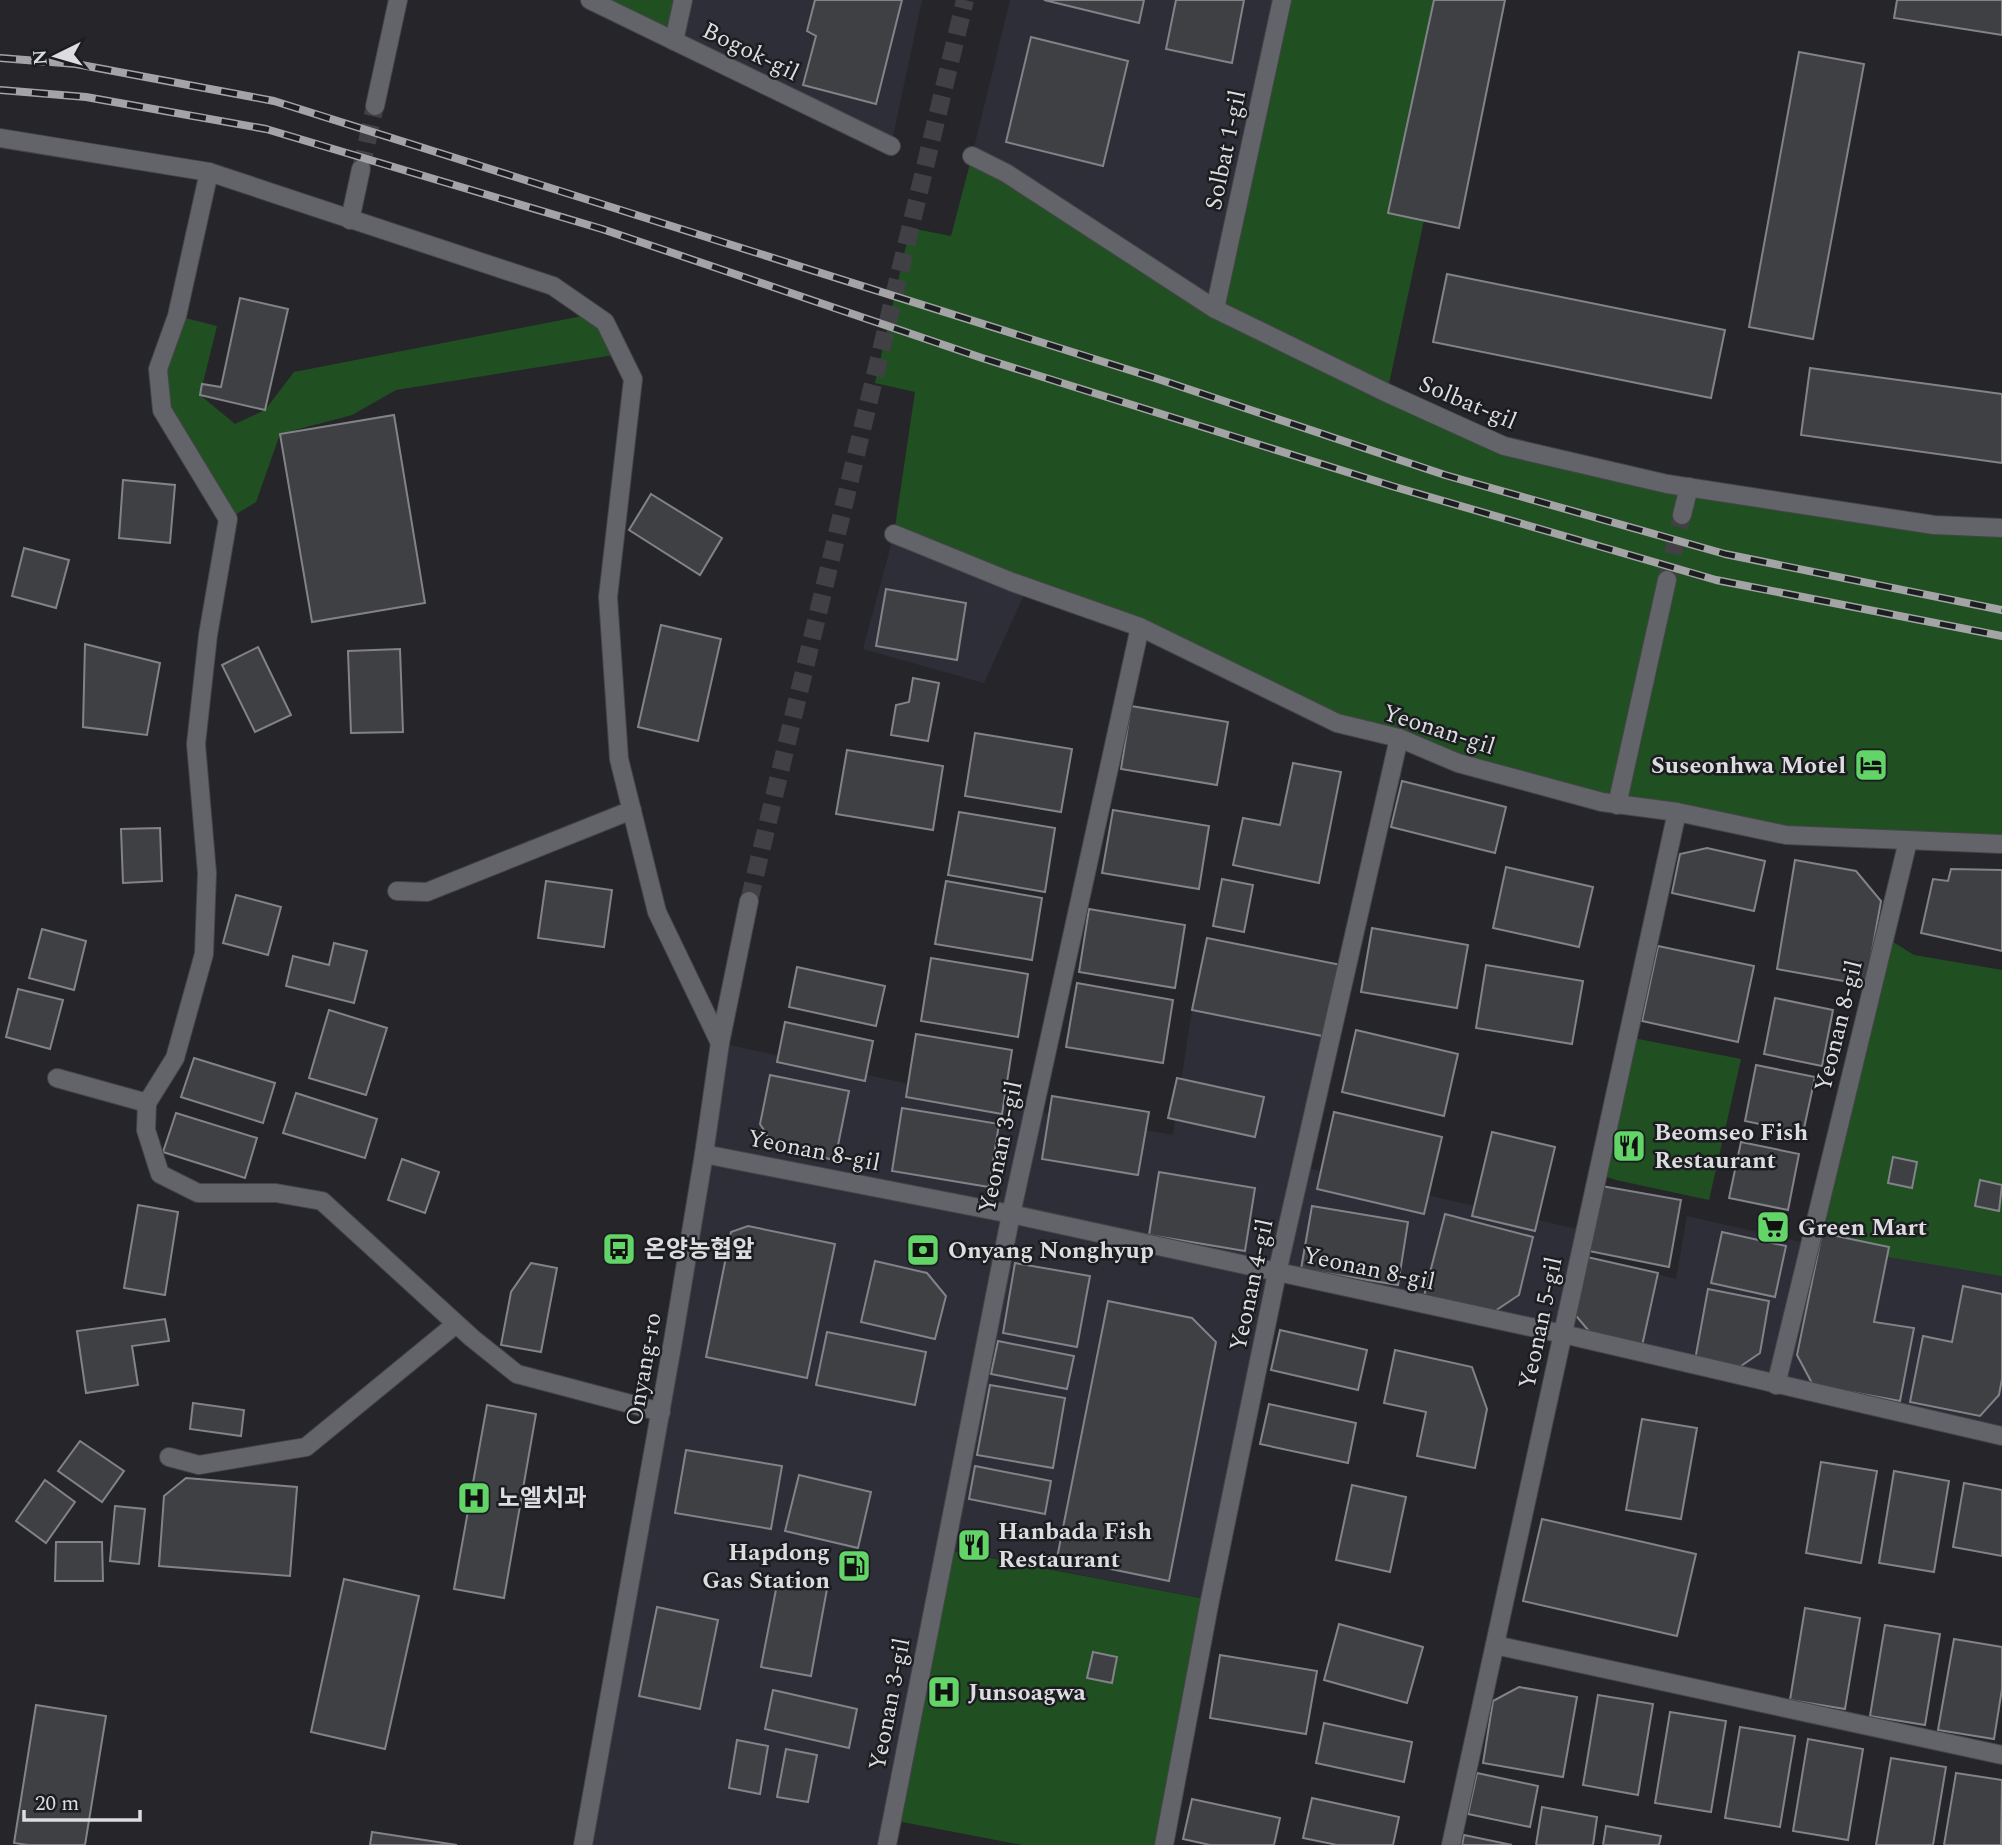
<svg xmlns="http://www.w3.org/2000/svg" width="2002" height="1845" font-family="Spectral,'Noto Sans KR',serif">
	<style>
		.built { fill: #2e2e38 }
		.green { fill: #205022 }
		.building { fill: #3f4044; stroke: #828388; stroke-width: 2 }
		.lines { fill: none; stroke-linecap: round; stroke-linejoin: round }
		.minor-tunnel { stroke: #414145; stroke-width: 18; stroke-dasharray: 18 9; stroke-linecap: butt }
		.secondary-tunnel { stroke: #414145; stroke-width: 18; stroke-dasharray: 18 9; stroke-linecap: butt }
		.service-casing { stroke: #454548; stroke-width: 20 }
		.pedestrian-casing { stroke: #454548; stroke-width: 20 }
		.minor-casing { stroke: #454548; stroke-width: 20 }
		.secondary-casing { stroke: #454548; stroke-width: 20 }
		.service { stroke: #636469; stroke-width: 18 }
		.pedestrian { stroke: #636469; stroke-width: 18 }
		.minor { stroke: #636469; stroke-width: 18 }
		.secondary { stroke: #636469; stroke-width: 18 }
		.rail-casing { stroke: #a4a4a7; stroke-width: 8 }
		.rail { stroke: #1c1d21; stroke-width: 5; stroke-dasharray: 16; stroke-linecap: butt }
		.labels { text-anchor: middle; stroke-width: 5; stroke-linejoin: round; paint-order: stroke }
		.street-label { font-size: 24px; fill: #dddde0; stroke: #1c1d21 }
		.poi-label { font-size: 24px; font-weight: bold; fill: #dddde0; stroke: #1c1d21; text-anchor: start }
	</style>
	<rect width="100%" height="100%" fill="#26262a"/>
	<g class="built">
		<path d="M684,0H922L891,146L674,41Z"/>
		<path d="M1010,0H1282L1215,309L972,156Z"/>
		<path d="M894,534L1027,588L984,683L863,649Z"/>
		<path d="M1192,1010L1332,1038L1302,1167L1586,1231L1580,1255L1676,1279L1687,1216L1810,1244L1809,1248L1830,1246L2002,1275V1436L1278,1273L1210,1600L944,1548L885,1845H583L720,1043L1033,1111L1173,1135Z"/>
	</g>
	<g class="green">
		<path d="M590,0H683L674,41Z"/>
		<path d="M1282,0H1434L1424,220L1387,393L1504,446L1689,487L2002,528V843L1786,835L1617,805L1337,723L1140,627L894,534L915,392L875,383L910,228L951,236L972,156L1215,309Z"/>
		<path d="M593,314L620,354L396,390L352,415L280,434L256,502L228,519L162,410L158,369L177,316L217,326L200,395L235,424L265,410L294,372Z"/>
		<path d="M1885,937L1914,955L2002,970V1276L1810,1244Z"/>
		<path d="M1628,1037L1741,1059L1709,1200L1616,1180L1598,1174Z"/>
		<path d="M943,1549L1210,1600L1164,1845H1022L892,1820Z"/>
	</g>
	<g class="building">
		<path d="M815,0H902L876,104L803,85L816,36L807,31Z"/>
		<path d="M1044,0H1144L1139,23Z"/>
		<path d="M1176,0H1244L1232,63L1166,49Z"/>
		<path d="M1434,0H1505L1459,228L1388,213Z"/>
		<path d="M1897,0H2002V35L1894,18Z"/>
		<path d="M1031,37L1128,61L1103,166L1006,142Z"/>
		<path d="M1799,52L1864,64L1813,339L1749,327Z"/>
		<path d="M1447,274L1725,330L1711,398L1433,342Z"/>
		<path d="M240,298L288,309L265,410L200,395L202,384L221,387Z"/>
		<path d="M1810,368L2002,394V463L1801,435Z"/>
		<path d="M394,415L425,603L312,622L280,434Z"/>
		<path d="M123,480L175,485L170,543L119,538Z"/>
		<path d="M651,494L722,538L700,575L629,530Z"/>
		<path d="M24,548L69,560L56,608L12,596Z"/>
		<path d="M886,589L966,603L957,660L876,646Z"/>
		<path d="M661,625L721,639L698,741L638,727Z"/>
		<path d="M85,644L160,663L147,735L83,727Z"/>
		<path d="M258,647L291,715L255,732L222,665Z"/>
		<path d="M400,649L403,732L351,733L348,651Z"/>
		<path d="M913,678L939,683L928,741L891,735L896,705L909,702Z"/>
		<path d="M1131,706L1228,722L1217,785L1121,769Z"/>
		<path d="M975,733L1072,749L1061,812L965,796Z"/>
		<path d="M847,750L943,766L933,830L836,814Z"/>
		<path d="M1293,763L1341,772L1319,883L1233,865L1243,818L1280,825Z"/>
		<path d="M1402,781L1506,807L1495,853L1391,827Z"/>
		<path d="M1113,810L1209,826L1199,889L1102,873Z"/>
		<path d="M959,812L1055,828L1045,892L948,875Z"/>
		<path d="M160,828L162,881L123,883L121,829Z"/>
		<path d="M1707,848L1765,861L1754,911L1672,893L1680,854Z"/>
		<path d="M1795,860L1856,871L1881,901L1866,985L1777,969Z"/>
		<path d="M1506,867L1593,887L1579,947L1493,928Z"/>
		<path d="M1951,869L2002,870V951L1921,933L1933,879L1948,881Z"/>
		<path d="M1222,879L1253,885L1244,932L1213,926Z"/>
		<path d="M546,881L612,890L604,947L538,938Z"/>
		<path d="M946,881L1042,898L1032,960L935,944Z"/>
		<path d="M236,895L281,907L268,955L223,943Z"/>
		<path d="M1089,909L1185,925L1175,988L1079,972Z"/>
		<path d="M1372,928L1468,945L1457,1008L1361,992Z"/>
		<path d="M42,929L86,941L74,990L29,978Z"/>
		<path d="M1207,938L1346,966L1332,1038L1192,1010Z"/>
		<path d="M334,943L367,951L354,1003L286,986L293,956L329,965Z"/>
		<path d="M1658,946L1754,966L1738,1042L1642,1021Z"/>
		<path d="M931,958L1028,974L1018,1037L921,1021Z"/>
		<path d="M1486,965L1583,981L1572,1044L1476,1028Z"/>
		<path d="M797,967L885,986L876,1026L789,1007Z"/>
		<path d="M1077,983L1173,1000L1163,1063L1066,1047Z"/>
		<path d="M18,989L63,1000L50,1049L6,1037Z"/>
		<path d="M1775,998L1833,1010L1822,1066L1764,1054Z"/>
		<path d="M329,1010L387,1028L366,1095L309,1078Z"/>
		<path d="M785,1022L873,1041L865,1081L777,1062Z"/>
		<path d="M1356,1030L1458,1054L1444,1116L1342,1092Z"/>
		<path d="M916,1034L1012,1050L1002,1114L906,1097Z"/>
		<path d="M194,1058L275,1083L263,1123L181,1097Z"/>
		<path d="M1756,1065L1815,1077L1803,1133L1745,1121Z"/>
		<path d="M770,1075L849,1091L835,1160L775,1148L760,1124Z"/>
		<path d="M1177,1078L1264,1097L1255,1137L1168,1118Z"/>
		<path d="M296,1093L377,1119L365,1158L283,1133Z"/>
		<path d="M1052,1096L1149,1112L1138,1175L1042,1159Z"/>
		<path d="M902,1108L999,1124L989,1187L892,1171Z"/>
		<path d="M1334,1112L1442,1137L1424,1214L1317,1189Z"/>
		<path d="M176,1113L257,1138L245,1178L163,1152Z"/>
		<path d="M1492,1132L1555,1147L1535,1231L1472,1216Z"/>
		<path d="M1741,1142L1799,1154L1788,1210L1729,1198Z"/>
		<path d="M1893,1157L1917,1162L1912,1188L1888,1183Z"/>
		<path d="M402,1159L439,1172L425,1213L388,1200Z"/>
		<path d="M1159,1172L1255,1188L1245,1251L1149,1235Z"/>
		<path d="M1980,1180L2002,1185L1999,1211L1975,1206Z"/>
		<path d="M1596,1185L1681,1200L1669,1267L1584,1250Z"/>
		<path d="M138,1205L178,1212L165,1295L124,1288Z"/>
		<path d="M1312,1206L1408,1222L1398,1285L1301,1269Z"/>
		<path d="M1445,1214L1533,1237L1519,1295L1492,1313L1424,1296Z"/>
		<path d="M748,1226L835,1244L807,1378L706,1357L731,1232Z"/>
		<path d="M1722,1232L1786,1246L1775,1297L1711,1283Z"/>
		<path d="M1822,1233L1889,1247L1874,1322L1914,1328L1900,1401L1813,1385L1797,1355Z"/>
		<path d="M1587,1257L1658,1273L1642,1346L1593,1336L1572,1311Z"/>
		<path d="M875,1261L927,1273L946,1296L935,1339L861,1322Z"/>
		<path d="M531,1263L557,1268L541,1352L501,1345L511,1292Z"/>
		<path d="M1015,1263L1090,1276L1077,1347L1003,1333Z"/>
		<path d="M1963,1286L2002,1294V1379L1999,1395L1980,1416L1910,1402L1923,1336L1952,1342Z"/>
		<path d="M1708,1289L1769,1301L1760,1353L1738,1368L1695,1360Z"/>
		<path d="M1108,1301L1192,1318L1216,1342L1169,1581L1057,1558Z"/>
		<path d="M165,1319L169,1341L132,1346L138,1385L86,1393L77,1331Z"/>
		<path d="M1280,1330L1367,1350L1358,1390L1271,1370Z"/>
		<path d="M827,1332L926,1352L915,1405L816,1385Z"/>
		<path d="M998,1341L1074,1356L1067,1389L991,1374Z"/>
		<path d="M1395,1350L1472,1367L1487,1409L1475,1468L1417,1456L1426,1412L1384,1403Z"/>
		<path d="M990,1385L1065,1398L1053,1468L977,1455Z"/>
		<path d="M193,1403L244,1410L241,1436L190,1429Z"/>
		<path d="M1269,1404L1356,1423L1348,1463L1260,1444Z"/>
		<path d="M487,1405L536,1414L504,1598L454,1589Z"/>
		<path d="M1642,1419L1697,1428L1681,1519L1626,1510Z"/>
		<path d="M80,1441L124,1471L102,1502L58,1471Z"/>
		<path d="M686,1450L782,1466L771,1529L675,1513Z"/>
		<path d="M1821,1462L1877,1471L1861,1563L1806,1553Z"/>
		<path d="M975,1466L1051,1481L1045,1514L969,1499Z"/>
		<path d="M1894,1471L1949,1481L1934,1572L1879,1563Z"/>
		<path d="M799,1475L871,1492L858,1548L785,1531Z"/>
		<path d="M186,1478L297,1487L290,1576L159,1566L164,1496Z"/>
		<path d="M45,1480L75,1502L46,1543L16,1521Z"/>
		<path d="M1964,1483L2002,1490V1556L1953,1547Z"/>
		<path d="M1352,1485L1406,1497L1390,1572L1336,1560Z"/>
		<path d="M115,1506L145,1509L139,1564L110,1561Z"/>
		<path d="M1542,1519L1696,1554L1677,1636L1523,1601Z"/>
		<path d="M56,1542H102L103,1581H55Z"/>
		<path d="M344,1579L419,1596L385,1749L311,1732Z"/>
		<path d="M778,1579L827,1589L811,1676L761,1667Z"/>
		<path d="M657,1607L718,1620L700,1709L639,1696Z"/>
		<path d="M1805,1608L1860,1618L1845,1709L1790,1700Z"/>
		<path d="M1339,1624L1423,1647L1407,1703L1324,1680Z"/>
		<path d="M1885,1625L1940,1634L1925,1725L1870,1716Z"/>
		<path d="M1954,1639L2002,1647V1689L1994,1739L1938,1730Z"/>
		<path d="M1093,1652L1117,1657L1112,1683L1087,1678Z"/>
		<path d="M1220,1655L1317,1671L1306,1734L1210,1718Z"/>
		<path d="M1519,1687L1577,1697L1563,1777L1483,1763L1493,1701Z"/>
		<path d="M773,1690L857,1709L849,1748L765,1729Z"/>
		<path d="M1598,1695L1653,1704L1638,1795L1583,1785Z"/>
		<path d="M36,1705L106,1716L85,1845H28L14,1843Z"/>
		<path d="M1670,1712L1726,1721L1711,1812L1655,1803Z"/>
		<path d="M1324,1723L1412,1742L1404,1782L1316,1763Z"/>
		<path d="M1740,1727L1795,1736L1780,1827L1725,1818Z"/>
		<path d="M1808,1739L1863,1749L1848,1840L1793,1831Z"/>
		<path d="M737,1740L768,1746L760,1794L729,1788Z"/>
		<path d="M786,1749L817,1755L808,1802L777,1797Z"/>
		<path d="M1891,1758L1946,1767L1933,1845H1876Z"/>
		<path d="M1477,1773L1538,1786L1530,1827L1468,1814Z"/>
		<path d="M1956,1773L2002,1780L2001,1845H1944Z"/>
		<path d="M1312,1798L1399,1817L1393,1845H1337L1303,1838Z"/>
		<path d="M1192,1799L1280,1818L1274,1845H1210L1183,1839Z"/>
		<path d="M1542,1807L1597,1817L1593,1845H1536Z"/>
		<path d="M1606,1826L1661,1836L1659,1845H1603Z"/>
		<path d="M372,1832L457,1845H370Z"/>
		<path d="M1464,1835L1512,1845H1462Z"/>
	</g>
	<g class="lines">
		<g class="minor-tunnel">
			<path d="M361,169L375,106"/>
			<path d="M1667,580L1682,515"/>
		</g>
		<path class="secondary-tunnel" d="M749,901L965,0"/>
		<defs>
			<g id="service">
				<path d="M894,534L1012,582L1140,627L1337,723L1399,738L1458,763L1602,802L1677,812L1786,835L2002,844"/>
				<path d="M704,1154L1011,1214L1563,1334L2002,1436"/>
				<path d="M1776,1385L1908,841"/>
				<path d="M1495,1645L2002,1755"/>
				<path d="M887,1845L1011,1214L1140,627"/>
				<path d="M1164,1845L1210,1600L1277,1273L1399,738"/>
				<path d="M1451,1845L1677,812"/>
			</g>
			<g id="pedestrian">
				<path d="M397,891L427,892L632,810"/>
				<path d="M57,1078L147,1103L175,1058L204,954L207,873L196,744L208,635L228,519L162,410L158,369L177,316L209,172"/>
				<path d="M147,1103L146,1130L160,1174L198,1193H276L322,1201L472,1338L517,1374L661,1412"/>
				<path d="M169,1457L199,1465L306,1447L456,1324"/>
			</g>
			<g id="minor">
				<path d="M590,0L891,146"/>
				<path d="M674,41L683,0"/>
				<path d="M375,106L398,0"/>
				<path d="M0,138L209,172L553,286L605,322L633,379L608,597L619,759L657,912L720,1043"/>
				<path d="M972,156L1006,173L1215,309L1387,393L1504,446L1667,484L1934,525L2002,528"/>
				<path d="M350,220L361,169"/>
				<path d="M1215,309L1282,0"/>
				<path d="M1682,515L1689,487"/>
				<path d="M1617,805L1667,580"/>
			</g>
			<path id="secondary" d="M583,1845L673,1341L704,1154L720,1043L749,901"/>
		</defs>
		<use href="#service" class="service-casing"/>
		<use href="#pedestrian" class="pedestrian-casing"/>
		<use href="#minor" class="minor-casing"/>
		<use href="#secondary" class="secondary-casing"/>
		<use href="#service" class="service"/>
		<use href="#pedestrian" class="pedestrian"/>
		<use href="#minor" class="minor"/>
		<use href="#secondary" class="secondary"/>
		<defs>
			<g id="rail">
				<path d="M0,58L76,64L274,101L1158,379L1445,475L1725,554L2002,610"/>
				<path d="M0,90L86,97L266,129L602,229L982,358L1395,487L1716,580L2002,636"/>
			</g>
		</defs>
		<use href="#rail" class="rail-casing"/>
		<use href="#rail" class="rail"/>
	</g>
	<defs>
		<symbol id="hotel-square" viewBox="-11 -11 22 22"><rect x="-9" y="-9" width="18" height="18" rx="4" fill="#63d468" stroke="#1c1d21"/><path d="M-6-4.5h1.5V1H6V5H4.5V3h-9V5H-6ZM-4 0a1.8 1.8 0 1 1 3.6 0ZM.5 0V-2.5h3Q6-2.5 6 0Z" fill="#111"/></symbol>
		<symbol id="restaurant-square" viewBox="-11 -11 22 22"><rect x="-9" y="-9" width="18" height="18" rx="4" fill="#63d468" stroke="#1c1d21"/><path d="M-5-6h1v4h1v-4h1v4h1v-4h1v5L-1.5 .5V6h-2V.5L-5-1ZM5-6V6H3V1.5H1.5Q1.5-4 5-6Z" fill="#111"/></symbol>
		<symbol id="supermarket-square" viewBox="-11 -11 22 22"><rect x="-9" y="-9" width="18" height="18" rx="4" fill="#63d468" stroke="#1c1d21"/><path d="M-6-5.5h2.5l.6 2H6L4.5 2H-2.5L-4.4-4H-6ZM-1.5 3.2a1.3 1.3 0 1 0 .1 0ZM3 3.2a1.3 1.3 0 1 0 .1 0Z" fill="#111"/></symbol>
		<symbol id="bus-square" viewBox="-11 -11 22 22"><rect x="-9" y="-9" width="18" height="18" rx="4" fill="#63d468" stroke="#1c1d21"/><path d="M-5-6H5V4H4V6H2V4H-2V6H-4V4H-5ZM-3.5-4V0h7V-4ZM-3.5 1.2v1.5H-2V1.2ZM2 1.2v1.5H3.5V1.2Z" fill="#111"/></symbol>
		<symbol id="bank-square" viewBox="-11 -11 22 22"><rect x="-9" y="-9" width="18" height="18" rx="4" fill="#63d468" stroke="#1c1d21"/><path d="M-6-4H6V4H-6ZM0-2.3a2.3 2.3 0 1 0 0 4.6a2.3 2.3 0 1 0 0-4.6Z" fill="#111"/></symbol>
		<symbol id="hospital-square" viewBox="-11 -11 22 22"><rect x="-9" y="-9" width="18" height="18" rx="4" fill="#63d468" stroke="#1c1d21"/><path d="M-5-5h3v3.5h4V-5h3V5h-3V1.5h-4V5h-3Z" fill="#111"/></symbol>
		<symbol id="fuel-square" viewBox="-11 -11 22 22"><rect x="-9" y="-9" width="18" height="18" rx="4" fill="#63d468" stroke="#1c1d21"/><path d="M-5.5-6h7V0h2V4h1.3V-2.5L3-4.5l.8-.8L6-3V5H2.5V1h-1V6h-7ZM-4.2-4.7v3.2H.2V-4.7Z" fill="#111"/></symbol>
	</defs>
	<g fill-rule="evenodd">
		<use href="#hotel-square" x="1852" y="746" width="38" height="38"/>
		<use href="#restaurant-square" x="1610" y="1127" width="38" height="38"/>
		<use href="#supermarket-square" x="1754" y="1208" width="38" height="38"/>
		<use href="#bus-square" x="600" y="1230" width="38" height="38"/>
		<use href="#bank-square" x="904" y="1231" width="38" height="38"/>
		<use href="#hospital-square" x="455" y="1479" width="38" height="38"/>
		<use href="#restaurant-square" x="955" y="1526" width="38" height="38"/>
		<use href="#fuel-square" x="835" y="1547" width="38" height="38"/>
		<use href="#hospital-square" x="925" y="1673" width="38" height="38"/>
	</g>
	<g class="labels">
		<g class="street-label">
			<text transform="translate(751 51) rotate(26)" y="8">Bogok-gil</text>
			<text transform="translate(1225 150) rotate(-78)" y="8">Solbat 1-gil</text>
			<text transform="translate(1468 402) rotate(23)" y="8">Solbat-gil</text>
			<text transform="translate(1439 729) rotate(18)" y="8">Yeonan-gil</text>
			<text transform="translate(1838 1026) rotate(-76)" y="8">Yeonan 8-gil</text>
			<text transform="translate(1000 1147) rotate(-78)" y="8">Yeonan 3-gil</text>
			<text transform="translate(814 1150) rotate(11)" y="8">Yeonan 8-gil</text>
			<text transform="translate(1369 1268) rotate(12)" y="8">Yeonan 8-gil</text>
			<text transform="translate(1251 1285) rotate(-78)" y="8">Yeonan 4-gil</text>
			<text transform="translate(1540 1323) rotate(-78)" y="8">Yeonan 5-gil</text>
			<text transform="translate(643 1369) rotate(-80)" y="8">Onyang-ro</text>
			<text transform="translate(889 1704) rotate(-79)" y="8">Yeonan 3-gil</text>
		</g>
		<g class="poi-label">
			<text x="1846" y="773" text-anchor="end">Suseonhwa Motel</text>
			<text x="1654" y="1140">Beomseo Fish<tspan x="1654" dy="28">Restaurant</tspan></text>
			<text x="1798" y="1235">Green Mart</text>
			<text x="644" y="1257">온양농협앞</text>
			<text x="948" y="1258">Onyang Nonghyup</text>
			<text x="498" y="1506">노엘치과</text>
			<text x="998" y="1539">Hanbada Fish<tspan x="998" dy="28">Restaurant</tspan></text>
			<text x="830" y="1560" text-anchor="end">Hapdong<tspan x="830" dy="28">Gas Station</tspan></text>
			<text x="968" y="1700">Junsoagwa</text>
		</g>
	</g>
	<g transform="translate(56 56) rotate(265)" stroke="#1c1d21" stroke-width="5" paint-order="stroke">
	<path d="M0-5L12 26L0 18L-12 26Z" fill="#dddde0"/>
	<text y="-10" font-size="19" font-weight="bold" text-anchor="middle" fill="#dddde0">N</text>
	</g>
	<path d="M24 1810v10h116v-10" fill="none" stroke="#dddde0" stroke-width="3.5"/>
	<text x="35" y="1810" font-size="21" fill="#dddde0" stroke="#1c1d21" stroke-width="5" paint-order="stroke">20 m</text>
</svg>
